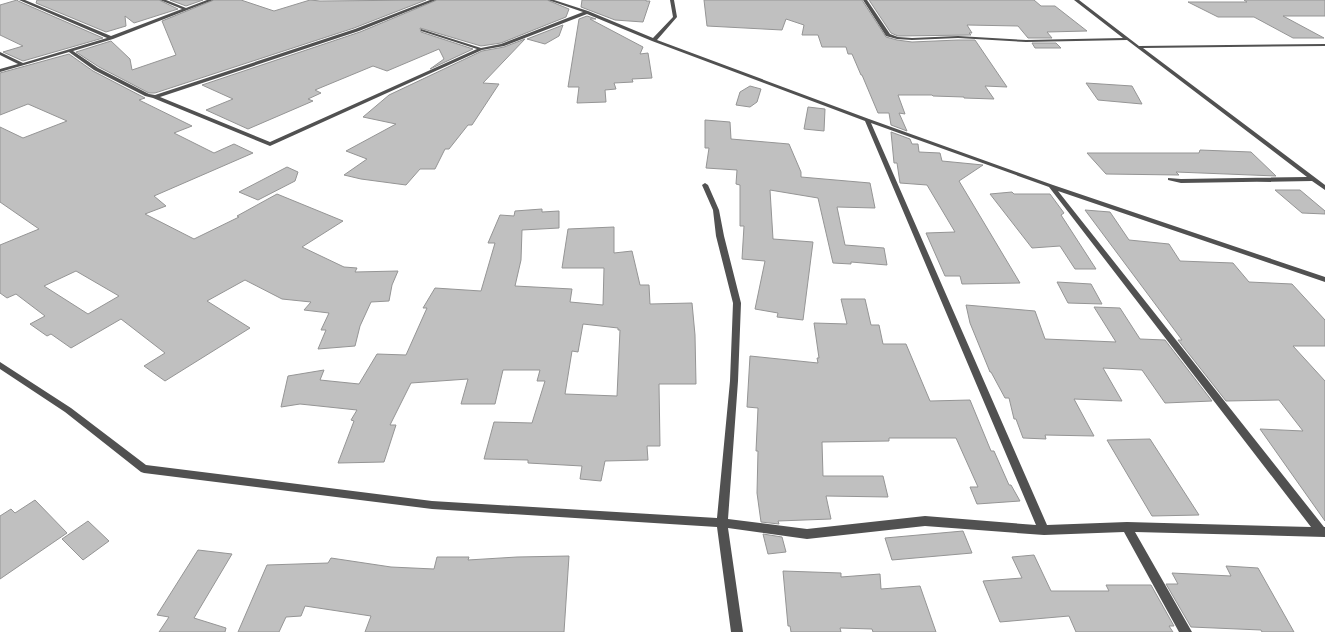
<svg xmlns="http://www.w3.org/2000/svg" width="1325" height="632" font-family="Roboto,sans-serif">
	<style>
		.building { fill: #c0c0c0; stroke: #959595; fill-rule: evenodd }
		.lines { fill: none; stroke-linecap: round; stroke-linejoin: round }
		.street { fill: #515151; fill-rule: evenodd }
	</style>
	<rect width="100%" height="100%" fill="#fff"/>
	<g class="building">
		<path d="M17,0L18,1L103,38L23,61L3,52L23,46L0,35V5Z"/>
		<path d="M37,0H159L178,9L134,23L125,16L126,26L106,32L36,3Z"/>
		<path d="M170,0H203L186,6Z"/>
		<path d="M214,0H241L274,11L310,0L320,1L426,0L354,28L155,93H149L99,67L76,52L111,41L130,59L132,70L176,55L162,21Z"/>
		<path d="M437,0H547L569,9L566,17L501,43L481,46L420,28L421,32L473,49L430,69L444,59L439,49L387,71L373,66L315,90L321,93L308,99L313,101L248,129L206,110L233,99L202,85L360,32Z"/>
		<path d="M582,0H646V1H650L643,22L615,20L581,7Z"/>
		<path d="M704,0H862L886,37L897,40L912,42L958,40H975L1007,87L985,86L994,99L964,98V97L933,96L932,95H898L905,114L899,113L907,131L891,125L889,113H878L862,75H861L852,54H848L846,47H822L818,35H802L804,25L786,19L782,30L707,26Z"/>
		<path d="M869,0H1034L1041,6H1055L1087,31L1047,32L1052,38H1028L1018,26L967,25L972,33H969L971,35L898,36L891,33Z"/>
		<path d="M1244,0H1325V16H1283L1324,38H1293L1254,17H1218L1188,2H1247Z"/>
		<path d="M587,16L596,19H590L643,47L640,54L648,53L652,78L632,79L633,82L614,83L616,89L605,90L606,102L577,103L579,87H568L579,19Z"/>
		<path d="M563,25L559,36L545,44L527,39Z"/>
		<path d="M525,39L483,83L499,84L472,125H468L449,149H445L435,169H420L406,185L361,179L344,175L367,159L346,151L396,124L363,117L389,95L482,51L504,47Z"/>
		<path d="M1032,43H1056L1061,48H1035Z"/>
		<path d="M69,54L93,71L145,98L139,100L192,126L174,133L214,153L234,144L253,153L154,196L166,206L145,214L194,239L239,217L237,216L277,194L343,221L302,247L344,267L357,268L355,272L398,271L392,285L389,301L371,302L360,326L355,346L318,349L326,330H321L329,313L304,310L311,302L282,299L245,280L207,301L250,328L165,381L144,366L165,353L121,319L71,348L51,334L47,336L30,324L45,316L16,294L7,298L0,293V245L39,229L0,202V127L23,138L67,121L28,104L0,115V73ZM76,271L119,296L88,314L44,286Z"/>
		<path d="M1086,83L1132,86L1142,104L1098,100Z"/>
		<path d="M750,86L761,89L757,102L750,107L736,105L740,92Z"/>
		<path d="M808,107L825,109L824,131L804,129Z"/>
		<path d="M705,120L730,122L731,139L789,144L801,172V177L870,183L875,208L837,207L845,245L884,248L887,265L851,262V264L833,263L818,198L770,190L773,239L813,242L803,320L777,317L778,313L755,309L765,261L742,259L744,226H740V185L736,184L737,170L706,168L709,148H705Z"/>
		<path d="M891,132L910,139L912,144H918L919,152L940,153L942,161L983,165L959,181L1020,283L962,284L960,276H945L926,233L955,232L927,185L900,183L897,163H894Z"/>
		<path d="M1200,150L1251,152L1276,176L1176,172L1179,175L1106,174L1087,153H1199Z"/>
		<path d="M287,167L298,172L295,181L258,200L239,192Z"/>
		<path d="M1275,190H1300L1325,211V214L1302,213Z"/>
		<path d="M1012,192L1014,194H1050L1064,213L1061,215L1096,269H1075L1060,246L1032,248L990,194Z"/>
		<path d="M542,209V212L559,211V228L522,230L521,260L515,286L572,289L570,302L603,305L604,268H562L568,229L614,227V253L632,251L640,285H649L650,304L692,303L695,335L696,384H659L660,446H647L648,460L605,461L601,481L580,479L582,466L528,463V460L484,459L494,422L532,423L545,381H537L540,370H503L495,404H461L468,379L411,383L390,425H396L384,462L338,463L354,421L351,420L357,410L300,404L281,407L288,376L324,370L320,380L359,384L377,354L406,355L427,308H423L435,288L481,291L495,243H488L500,215L514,216L515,211ZM583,324L618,328V330H620L617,396L565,394L572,351L578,352Z"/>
		<path d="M1085,210L1110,212L1129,240L1169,244L1180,261L1233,263L1249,282L1292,284L1325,320V346H1293L1325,381V521L1260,429L1303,431L1279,400L1226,401L1178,340H1182Z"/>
		<path d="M1057,282L1091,284L1102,304L1068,303Z"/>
		<path d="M841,299H865L871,325H879L883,344H906L930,401L970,400L991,451H994L1009,485H1011L1020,501L977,504L970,487H978L956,438H889V441L822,442L823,476H883L888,497L826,496L831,519L778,521L779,524L761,522L757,493L758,451H756L758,408L747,407L750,356L818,363L817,358H819L814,323L847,324Z"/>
		<path d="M966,305L1035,311L1045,339L1116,342L1094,307L1120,308L1140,339L1165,340L1212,401L1165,403L1142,370L1103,368L1122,401L1074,399L1094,436L1045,435L1046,439L1023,438L1016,419H1014L1009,398H1005L991,372H990L970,323Z"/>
		<path d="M1150,439L1199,515L1152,516L1107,440Z"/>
		<path d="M35,500L67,533L0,579V516L11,509L15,513Z"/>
		<path d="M88,521L109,541L83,560L62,539Z"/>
		<path d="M963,531L972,553L892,560L885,538Z"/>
		<path d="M763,534L782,537L786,552L768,554Z"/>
		<path d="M198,550L232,554L194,618L226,628L225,632H159L169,617L157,615Z"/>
		<path d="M1034,555L1051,591H1109L1106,585H1151L1174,626H1169L1173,632H1076L1069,616L1000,622L983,581L1022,578L1012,557Z"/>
		<path d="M569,556L564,632H365L371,616L305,606L301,616L286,617L279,632H238L267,565L328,563L331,558L391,567L434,569L437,557H469L468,560L517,557Z"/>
		<path d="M1226,566L1258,568L1294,632H1262L1261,630L1191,627L1166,584H1178L1172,573L1231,576Z"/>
		<path d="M783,571L841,573V577L880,574L881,589L920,586L936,632H873L872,629L840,628L841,632H791L790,626H788Z"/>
	</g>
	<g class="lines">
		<g class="street">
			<path d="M19,0H25L111,36L182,9L160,0H166L186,8L207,0H213L113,39L73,51L98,68L149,94L155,95L355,29L430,0H436L359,31L160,97L270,142L477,49L421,31V29L481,48L501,44L583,12L548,0H554L588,11L653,38L673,17L670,0H674L677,17L657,40L869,119L1053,185L1325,277V282L1058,191L1324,527H1325V537L1135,532L1192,632H1179L1124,532L1044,535L925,526L807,539L728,528L743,632H731L717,527L432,509L144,473L141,472L65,412L0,369V362L71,408L146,465L432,501L717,518L730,381L733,303L716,236L713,210L702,185L705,183L708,185L719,210L724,236L741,303L738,381L728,519L807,529L925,516L1036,525L865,121L652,41L587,14L504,46L482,50L270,146L153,98L145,96L94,70L69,52L0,72V69L18,64L0,55V52L23,63L107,38ZM871,123L1049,187L1311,527L1127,522L1047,525Z"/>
			<path d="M863,0H867L890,34L898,37L912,38L958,36L1026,40L1123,38L1074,0H1079L1139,46L1325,44V46L1143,48L1325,185V190L1312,181L1181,183L1168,180V178L1181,179L1307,177L1127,40L1026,42L958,38L912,40L897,39L886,36Z"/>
		</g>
	</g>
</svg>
